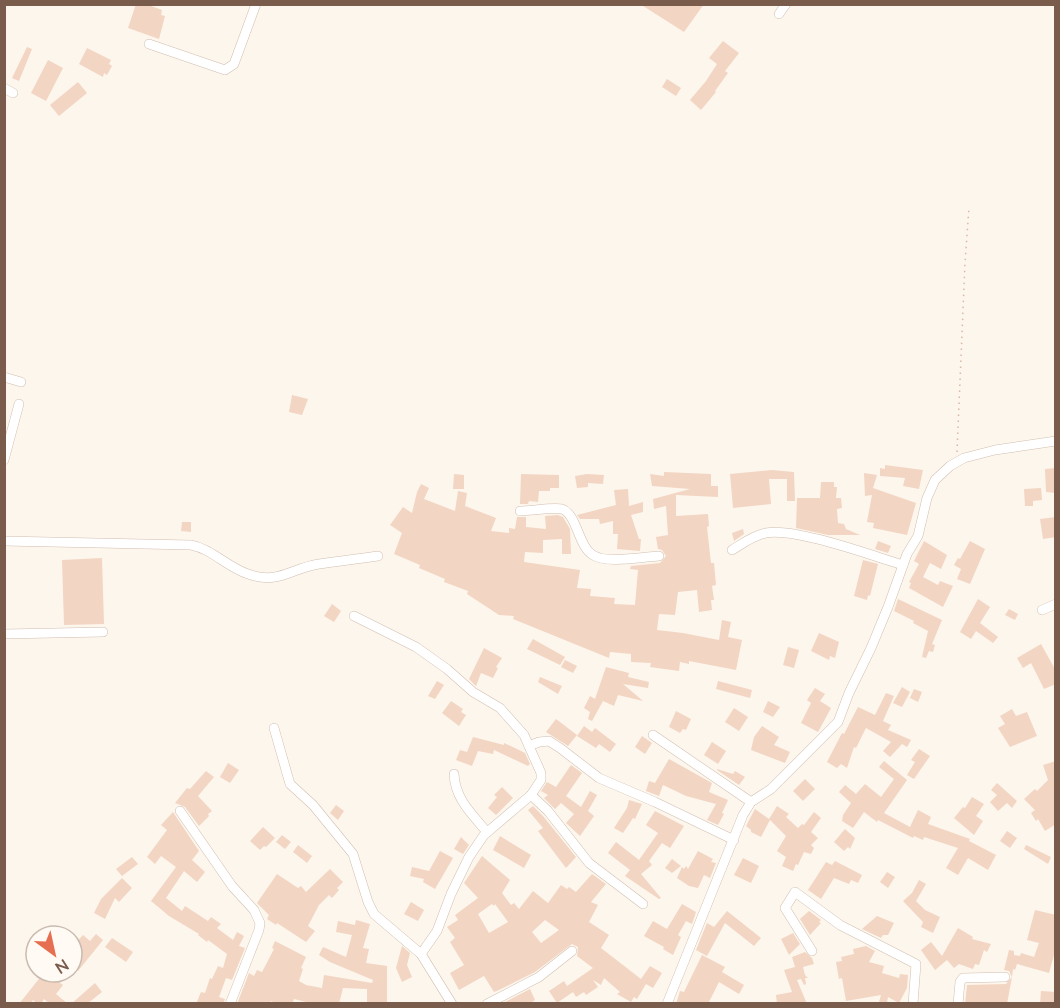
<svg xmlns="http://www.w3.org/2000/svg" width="1060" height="1008" font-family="Lato,sans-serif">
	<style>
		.building { fill: #f3d5c3; fill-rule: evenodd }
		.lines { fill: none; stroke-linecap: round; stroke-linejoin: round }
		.street-casing { stroke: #d1beb0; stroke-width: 10 }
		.path { stroke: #d9b8a5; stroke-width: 1.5; stroke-dasharray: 1.5 4.5; stroke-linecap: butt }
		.street { stroke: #fff; stroke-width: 9 }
	</style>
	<rect width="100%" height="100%" fill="#fdf6ec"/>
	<g class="building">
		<path d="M136,4H146L162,10L161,15L165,16L159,39L128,28Z"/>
		<path d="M640,4H704L684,32Z"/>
		<path d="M723,41L739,53L725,71L728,73L715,91L716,92L701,110L690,100L706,81L717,64L709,58Z"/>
		<path d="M27,47L32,49L19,81L12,78Z"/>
		<path d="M87,48L111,60L109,64L112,66L107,75L104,73L103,77L79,64Z"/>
		<path d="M48,60L63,68L46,101L31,93Z"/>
		<path d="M667,79L681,88L676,96L662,87Z"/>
		<path d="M78,82L87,93L59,116L50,105Z"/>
		<path d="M292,395L308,399L302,415L289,412Z"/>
		<path d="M885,465L923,470L919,489L903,486L905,478L880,476V468L885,469Z"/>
		<path d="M1056,468V493L1046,492L1045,469Z"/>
		<path d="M772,470L794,472L795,501H787V479H769L771,504L733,508L730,474Z"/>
		<path d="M664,472L711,474V486H718V497L676,495V516L708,514L709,526L707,527L711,563H714L716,585L712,586L714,600H711L712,610L699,612L697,590L678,592L675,615L659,614L657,630L683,633L719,640L722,620L731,622L728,637L742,640L736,670L689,661V664L680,662L679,671L650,667L651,663L631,662V654L610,652L609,658L513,619L514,616L499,615L467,594L468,591L444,582L445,579L419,568L420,565L394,554L402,533L390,525L403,507L412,513L417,492L421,484L429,488L424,499L455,511L458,491L467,493L465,506L496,518L491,531L509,533V528L515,529L517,517H526V527L546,529L545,516L558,515L563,517L570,529L571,554H562V539L543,540V553L525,552L524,562L580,570L577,588L591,589L590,596L615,598L614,604L635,605L638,570L630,569L631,566L660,563L666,556L662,550L658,549L656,537L668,535L666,506L654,509L653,499L690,489L652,486L650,474L664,476Z"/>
		<path d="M864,473L877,475L873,488L916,503L907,535L873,528L874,523L867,522L872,495L865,496Z"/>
		<path d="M454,474L464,475V489H453Z"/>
		<path d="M521,474L559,475V488H550V491H539L538,502L529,501L528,504H520Z"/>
		<path d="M587,474L604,475L603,484L588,483V487L577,488L575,476Z"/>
		<path d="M821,482H834V487H837L836,498H841L842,508L837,509L838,523L844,524L846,529L860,535H828L796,528L797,498H820Z"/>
		<path d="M1041,488L1042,500L1033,501V506H1025L1024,489Z"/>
		<path d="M628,489L629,506L643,502V512L631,515L639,539H641L640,551L617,549L618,534H613V521L600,524L599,519H580L577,515L616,505L614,490Z"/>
		<path d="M1056,517V537L1043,539L1040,519Z"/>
		<path d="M182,522H191V532L181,531Z"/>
		<path d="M743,529L744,534L734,541L732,533Z"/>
		<path d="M878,541L891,546L888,553L875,549Z"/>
		<path d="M924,541L947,555L941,569L930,563L923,577L938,585L940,581L953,586L943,607L909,588L911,583L909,582L919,564L914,561Z"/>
		<path d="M970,541L985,549L970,584L957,579L961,569L954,565L958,558L960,559Z"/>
		<path d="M102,558L104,624L64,625L62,560Z"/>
		<path d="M863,560L878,564L870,596L868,595L867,600L854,596Z"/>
		<path d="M898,599L942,620L932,644L935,645L933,652L929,651L926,658L922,657L928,631L913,623L914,621L894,611Z"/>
		<path d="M978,599L990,607L980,623L998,637L993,643L976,631L971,639L960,632Z"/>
		<path d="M332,604L341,611L334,622L324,616Z"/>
		<path d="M1009,609L1018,614L1015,620L1005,615Z"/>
		<path d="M819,633L839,642L835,658L830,656L829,660L811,651Z"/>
		<path d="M533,639L565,657L560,665L527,649Z"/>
		<path d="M1041,644L1056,671V684L1044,689L1031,663L1023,668L1017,658Z"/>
		<path d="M788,647L799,650L794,668L783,665Z"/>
		<path d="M484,648L502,658L496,667L498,668L493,678L481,673L476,686L469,679Z"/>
		<path d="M565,660L577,666L573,673L561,667Z"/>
		<path d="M606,667L629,673L628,677L649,682L648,688L623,684L643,701L618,695L614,706L603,701L592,721L588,719L590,712L584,708L590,696L595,699Z"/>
		<path d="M540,677L562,686L558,694L538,682Z"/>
		<path d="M437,681L444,685L435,699L428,696Z"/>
		<path d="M718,681L752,690L750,698L716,689Z"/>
		<path d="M902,687L910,692L902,707L893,703Z"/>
		<path d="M815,688L825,694L820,701L831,708L818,732L801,723L811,703L807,700Z"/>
		<path d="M914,689L922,692L918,702L910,698Z"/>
		<path d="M886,693L894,696L883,721L891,725L888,730L911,740L907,747L902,744L890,757L883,751L891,742L866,728L856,748L854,747L847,768L841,764L837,768L827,762L842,733L844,734L858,707L875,715Z"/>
		<path d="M451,701L463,709L461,712L466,715L459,726L442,713Z"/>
		<path d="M768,701L780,707L773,717L763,712Z"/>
		<path d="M734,708L748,717L739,731L725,722Z"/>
		<path d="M1012,709L1016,716L1027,712L1037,736L1010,747L998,728L1005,724L1000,716Z"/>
		<path d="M676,711L691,719L686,730L683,729L680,733L669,727Z"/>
		<path d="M556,719L577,735L568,746L546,732Z"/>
		<path d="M584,726L592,732L595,728L616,744L610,752L599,744L596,748L577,736Z"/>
		<path d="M762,726L779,737L774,745L790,752L785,763L751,750L754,737Z"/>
		<path d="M642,736L652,743L645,754L635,747Z"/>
		<path d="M473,737L504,745V743L517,749L525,753L530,764L528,766L494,750L493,754L478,751L472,766L456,760L460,750L467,752Z"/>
		<path d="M712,742L726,751L718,764L704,755Z"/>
		<path d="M919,749L930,756L914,779L907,775L915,762L911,760Z"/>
		<path d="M669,759L712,783L709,792L728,800L722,813L724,814L718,825L707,820L716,804L686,796L663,785L659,796L646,791L649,781L655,783Z"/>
		<path d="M884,761L907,780L884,813L910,827L918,810L931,817L928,824L970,839L969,841L996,855L988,870L968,858L958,875L946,868L958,848L924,837L923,840L914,836L913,838L878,820L877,822L864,812L853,828L842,821L843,815L851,803L839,792L845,785L856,794L865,784L881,797L894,779L879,767Z"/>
		<path d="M1056,761V824L1045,831L1038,819L1036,821L1031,813L1035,810L1024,799L1035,789L1037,791L1048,780L1043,765Z"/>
		<path d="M228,763L239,770L230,783L220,777Z"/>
		<path d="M571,765L582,773L566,796L581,807L590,791L597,795L588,811L594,816L580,836L566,823L574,814L561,803L555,809L544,798L548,795L541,791L547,782L556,787Z"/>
		<path d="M717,769L733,774L735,771L745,777L739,785L717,770Z"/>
		<path d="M206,771L214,777L198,796L212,811L208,814L209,816L199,826L185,807L175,803L187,788L190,789Z"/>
		<path d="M805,779L815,789L803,801L793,791Z"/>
		<path d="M997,783L1017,801L1012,808L1007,803L998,811L990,802L997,795L991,790Z"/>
		<path d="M502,787L513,798L496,815L488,808L497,797L494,795Z"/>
		<path d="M972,797L984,804L976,816L983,821L974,835L954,818L963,807L965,808Z"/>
		<path d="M629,800L642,804L635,819L633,818L623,833L614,828L627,808Z"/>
		<path d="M336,805L344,811L338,820L330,813Z"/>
		<path d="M533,806L543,816L576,857L566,868L538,831L543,828L528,810Z"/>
		<path d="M777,806L789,814L786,817L798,828L802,824L804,825L814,812L821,818L811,832L818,838L811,845L814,848L811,854L804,852L798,865L796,864L793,871L782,866L786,857L777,851L786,836L770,820L761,837L751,832V830L746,826L755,809L769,819Z"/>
		<path d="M655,811L684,826L670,848L662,843L649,861L652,865L641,874L661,898L659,899L625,876L630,870L608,853L616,842L639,860L658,833L646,825Z"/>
		<path d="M173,812L199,851L192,860L205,872L197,882L184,871L166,898L182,911L185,906L208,921L211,917L221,924L217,928L233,940L237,932L244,936L239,946L245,948L232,980L226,978L219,997L225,999L223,1004H196L201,992L205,993L210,978L212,979L218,966L223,968L227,954L208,940L207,942L198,935L199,934L169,916L151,901L176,867L161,856L155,864L147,857L167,830L161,825Z"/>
		<path d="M263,827L275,838L266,847L264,846L260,850L250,841Z"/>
		<path d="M845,829L855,838L850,849L848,847L844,851L834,842Z"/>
		<path d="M1007,831L1017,838L1010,848L1000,841Z"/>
		<path d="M282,835L291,842L285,849L276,842Z"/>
		<path d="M500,836L531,855L524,868L493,850Z"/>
		<path d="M461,837L469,845L463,854L454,849Z"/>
		<path d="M298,845L312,856L307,863L293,852Z"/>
		<path d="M1026,845L1051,857L1048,864L1024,849Z"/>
		<path d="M440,851L453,858L435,889L423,882L424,879L410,876L412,867L429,871Z"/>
		<path d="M698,851L713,859L711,862L716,863L710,878L704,875L698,888L689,886L677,878L682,867L684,869L686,866L688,869Z"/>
		<path d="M482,856L510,880L502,893L511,905L514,903L519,909L533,891L548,903L561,885L567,889L569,887L576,892L592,874L606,884L591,902L598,905L589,922L609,935L601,948L641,979L650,966L662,973L653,988L646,984L637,999L634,997L631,1002L617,994L620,992L604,978L601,985L593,980L598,987L586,995L584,992L576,997L573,992L557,1003L549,991L564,981L567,986L593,968L577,956L578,947L572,944L535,972L499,990L494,992L484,976L459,990L450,973L464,965L450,942L455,938L447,927L458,920L455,915L478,898L464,883ZM492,904L494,906L495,904L508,922L489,933L478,914ZM545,920L559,930L541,943L532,932Z"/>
		<path d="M132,857L138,864L122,876L116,869Z"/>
		<path d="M743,858L759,866L751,883L734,875Z"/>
		<path d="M672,859L681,866L672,873L665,868Z"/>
		<path d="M835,861L862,875L858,883L851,880L849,884L834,878L821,899L808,890L826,862L832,865Z"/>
		<path d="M330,869L343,882L337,888L339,890L332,898L329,895L319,905L308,926L315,931L306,942L277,923L276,925L267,919L269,915L257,903L277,874L298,888L301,886L306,892Z"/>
		<path d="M887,872L895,877L888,888L880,882Z"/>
		<path d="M122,878L132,888L119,902L115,898L105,919L94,913L101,899Z"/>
		<path d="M919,880L926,884L916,901L925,910L940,917L933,933L921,927L923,922L903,901L912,893Z"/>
		<path d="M411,902L424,910L418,921L404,914Z"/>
		<path d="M682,904L696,912L692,924L686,921L678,935L681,937L673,955L663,949L664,947L644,936L653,921L667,929Z"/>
		<path d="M1035,910L1056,915V955H1054L1049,973L1017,964L1015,970L1013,969L1012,977L1009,971L1004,970L1009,950L1014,951V955L1020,956L1021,953L1034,957L1039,943L1027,940Z"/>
		<path d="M727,911L761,938L754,946L725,923L707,956L696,950L707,923L714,927Z"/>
		<path d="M809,911L821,920L819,922L821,923L810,935L800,919Z"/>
		<path d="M877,916L894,923L888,935H883L881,938L862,929Z"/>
		<path d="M356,920L370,924L363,948L369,949L366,963L387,966V1004H367V989L343,988L339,1004H314L294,999L292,1004H277L271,1001L269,1004H237L249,973L254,976L257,970L262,972L274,949L272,948L275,941L306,957L301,968L303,969L299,981L306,985L322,988L324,975L372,983L373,980L330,962L319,955L323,947L346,957L352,935L336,932L338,921L355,925Z"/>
		<path d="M958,928L973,937L972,939L991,944L987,952L984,950L979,965L975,964L973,969L959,964L954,968L947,960L935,970L921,950L931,942L942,956Z"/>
		<path d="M793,933L800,944L789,955L781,939Z"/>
		<path d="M96,934L103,940L78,971L72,965V947L83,935L90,941Z"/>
		<path d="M112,938L133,952L126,962L105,947Z"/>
		<path d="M402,946L410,953L407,965L412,977L402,982L396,968Z"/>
		<path d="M866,946L875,951L869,962L884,966L882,973L899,978L900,974L908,975L907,988L899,1003L888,997L887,1003L879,1002L881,995L846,1001L842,978L839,979L836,962L842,961L841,957L854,954L853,949Z"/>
		<path d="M805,952L812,958L814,964L803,967L805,975L808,978H805L806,984L804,985L801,979L797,980L807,1004H777L776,995L792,992L784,970L795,967L792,957Z"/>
		<path d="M702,955L725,967L722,972L744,985L739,994L719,982L708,1004H676L680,991L684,992Z"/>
		<path d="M51,972H71L60,983L63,985L56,994L68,1004H50L44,999L41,1004H37L33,1000L30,1004H19L42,975L46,978Z"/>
		<path d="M1012,977L1007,1004H965L967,985L1006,984Z"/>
		<path d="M95,983L102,992L87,1004H71Z"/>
		<path d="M530,989L535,1000L529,1004H506L505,1002Z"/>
		<path d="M1041,991L1056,992V1004H1040Z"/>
	</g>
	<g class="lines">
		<defs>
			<g id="street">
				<path d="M779,14L786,4"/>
				<path d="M149,44L225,70L234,64L256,4"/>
				<path d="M4,88L13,93"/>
				<path d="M4,377L21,382"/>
				<path d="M4,460L19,404"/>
				<path d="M520,511C530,511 553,507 562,509C577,514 578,546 593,555C606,564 642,557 659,556"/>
				<path d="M4,541L191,545C212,549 227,567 248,574C279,585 291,568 319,564C339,561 358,559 378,556"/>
				<path d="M732,550C742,544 754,535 766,533C794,527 873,556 903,565"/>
				<path d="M1042,610L1056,604"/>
				<path d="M354,616L416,647L447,669L473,692L500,708L524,735L541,773V780L531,795L484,835L469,857L451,894L437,931L421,954"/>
				<path d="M4,634L103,632"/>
				<path d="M274,728L290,784L313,805L353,854L368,902L374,914L421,954L452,1004"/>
				<path d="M653,735L751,802"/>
				<path d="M529,746L539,742L549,741L560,748L599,778L655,802L734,840"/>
				<path d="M454,774C455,799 472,814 487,832"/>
				<path d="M531,795L548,811L589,863L643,904"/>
				<path d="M180,811L232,886L254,910L260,923L259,930L230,1004"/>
				<path d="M812,951L785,908L795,892L840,925L916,964L913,1004"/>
				<path d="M487,1004L539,977L572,951"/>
				<path d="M667,1004L743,815L751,802L771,789L838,722L849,693L871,648L888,607L907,554L918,536L927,498L935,480L950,466L964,458L995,450L1056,441"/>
				<path d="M958,1004L960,982L963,978L1005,977"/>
			</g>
		</defs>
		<use href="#street" class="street-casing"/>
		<path class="path" d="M957,452L965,263L969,207"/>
		<use href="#street" class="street"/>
	</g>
	<rect width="1060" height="1008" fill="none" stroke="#7a5c4d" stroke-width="12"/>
	<g transform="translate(54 954) rotate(147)"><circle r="28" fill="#fffaf3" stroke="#cabbb1" stroke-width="1.5"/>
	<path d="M0-4.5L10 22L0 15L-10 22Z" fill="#e76f51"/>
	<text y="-9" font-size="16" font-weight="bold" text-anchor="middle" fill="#7a5c4d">N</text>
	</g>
</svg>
